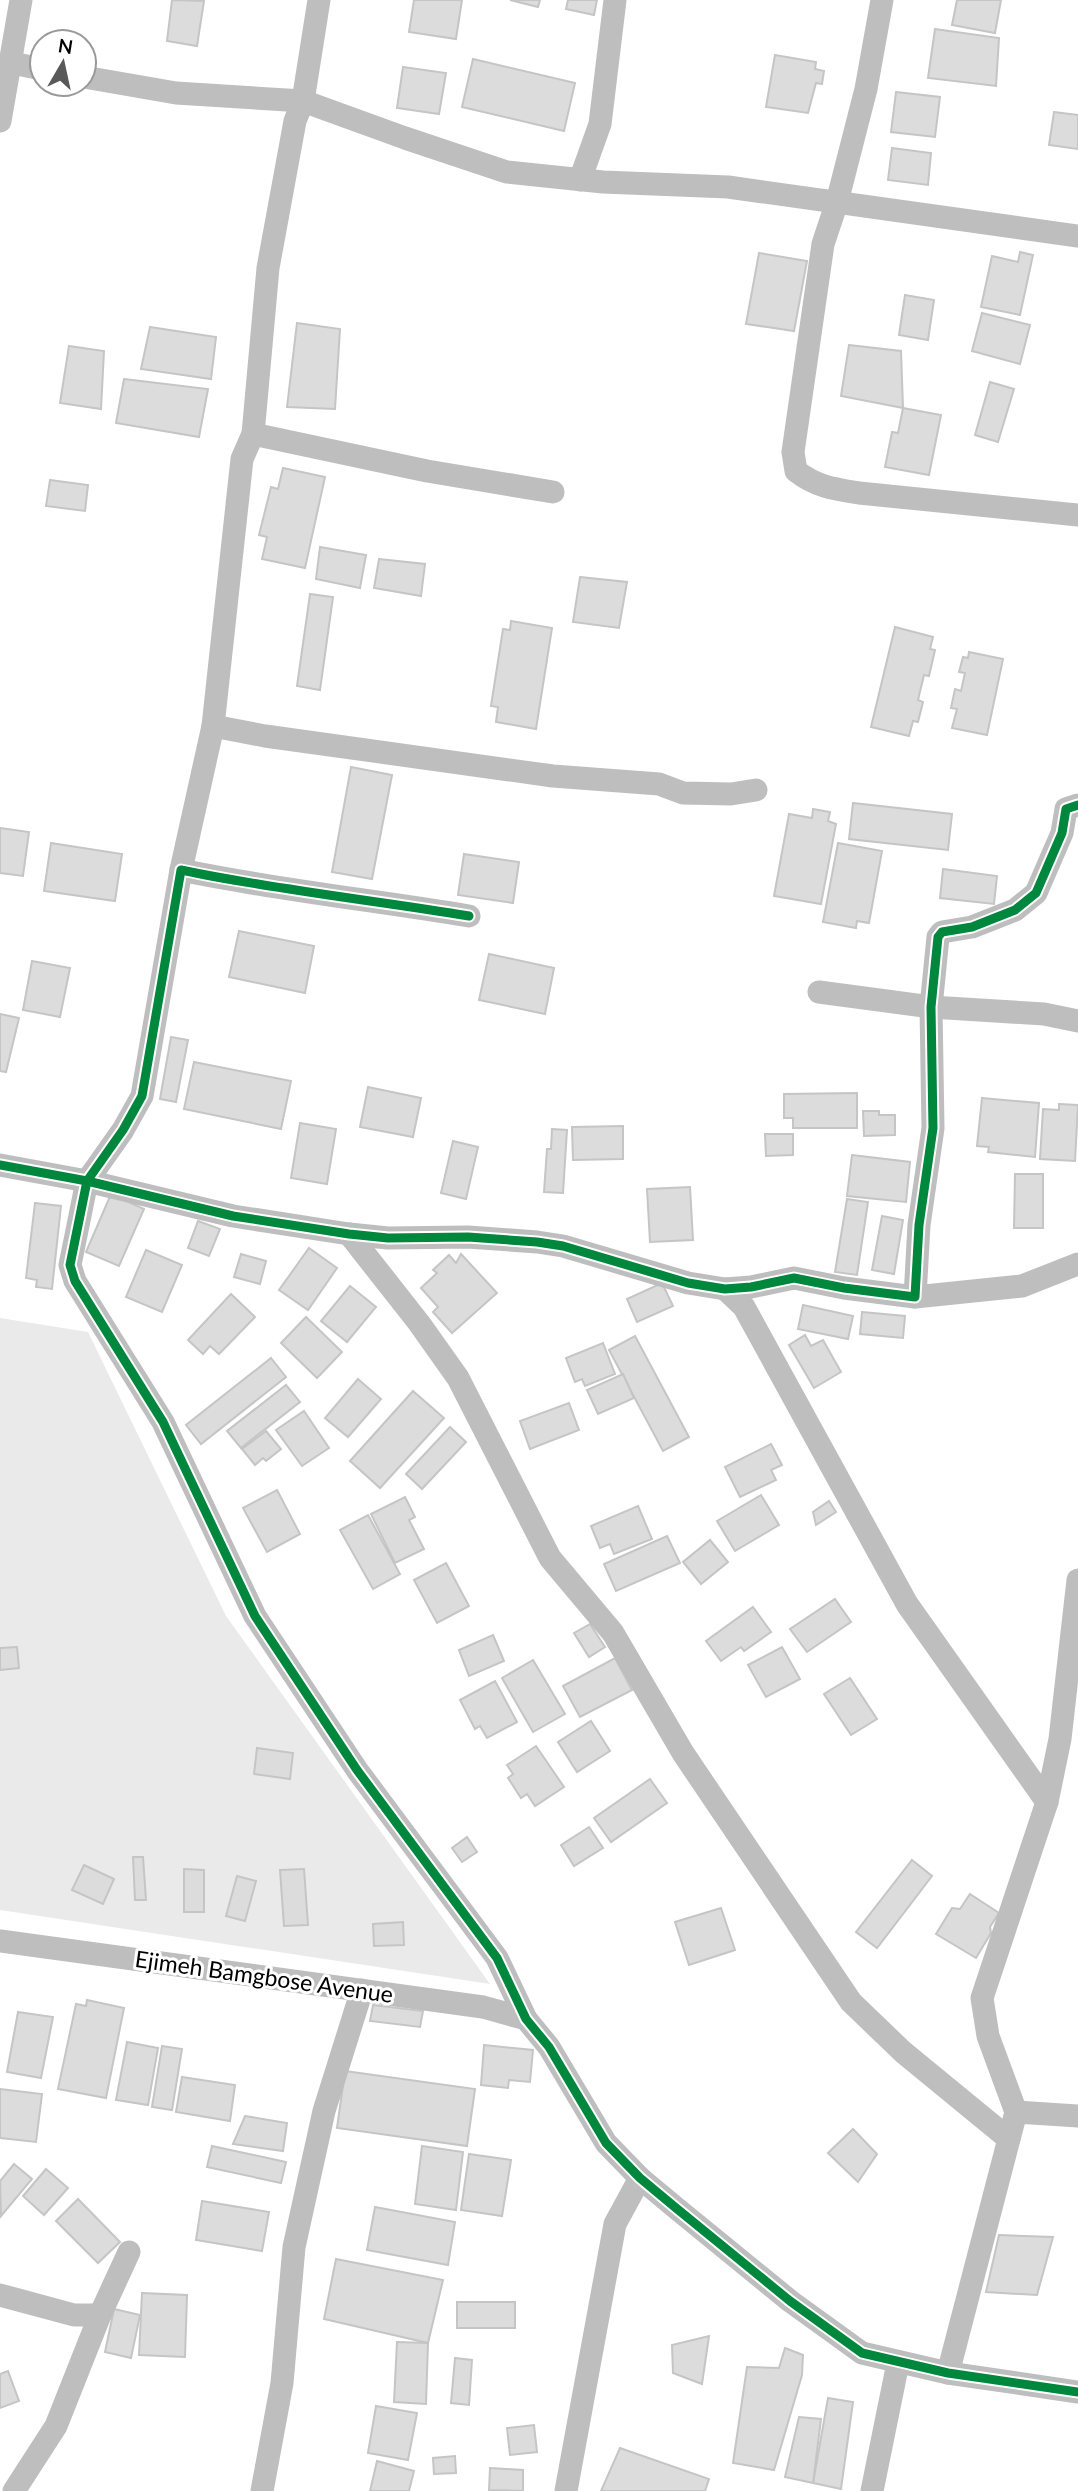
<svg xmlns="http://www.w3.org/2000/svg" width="1078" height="2491" font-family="Lato,sans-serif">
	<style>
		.green { fill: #eaeaea }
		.building { fill: #dcdcdc; stroke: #c5c5c5; stroke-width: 2 }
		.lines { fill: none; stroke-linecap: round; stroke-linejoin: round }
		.minor { stroke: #bebebe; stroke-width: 23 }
		.cycleway-casing { stroke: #fff; stroke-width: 13 }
		.cycleway { stroke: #00873e; stroke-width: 9 }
		.labels { text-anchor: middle; stroke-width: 6; stroke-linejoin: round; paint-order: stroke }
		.street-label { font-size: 23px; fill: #000; stroke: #fff }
	</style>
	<rect width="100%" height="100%" fill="#fff"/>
	<path class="green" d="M0,1318L88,1332L226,1616L490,1984L0,1910Z"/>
	<g class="building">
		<path d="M172,0L204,1L197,46L167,41Z"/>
		<path d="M414,0H462L456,39L409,32Z"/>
		<path d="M510,0H540L538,7Z"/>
		<path d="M568,0H597L594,15L566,9Z"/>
		<path d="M957,0H1001L995,33L952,25Z"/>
		<path d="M935,29L999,38L996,86L928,78Z"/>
		<path d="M775,55L816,62L815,69L824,71L822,84L816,83L808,113L766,107Z"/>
		<path d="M473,59L575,83L564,131L462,107Z"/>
		<path d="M403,67L446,73L439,114L397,108Z"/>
		<path d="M896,92L940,97L935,137L891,132Z"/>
		<path d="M1054,112L1078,115V149L1049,145Z"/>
		<path d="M892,148L931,153L928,185L888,180Z"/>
		<path d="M1020,252L1033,255L1020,315L981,307L992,256L1018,262Z"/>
		<path d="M759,253L807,261L794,331L746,324Z"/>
		<path d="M905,295L934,300L928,340L899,335Z"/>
		<path d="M982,313L1030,325L1020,364L972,351Z"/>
		<path d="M297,323L340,329L335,409L287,407Z"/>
		<path d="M150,327L216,337L211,379L141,369Z"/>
		<path d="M849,345L901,351L903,408L841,396Z"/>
		<path d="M69,346L104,351L101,409L60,403Z"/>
		<path d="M124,379L208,389L199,437L116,423Z"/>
		<path d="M990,382L1014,389L998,442L975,435Z"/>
		<path d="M903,408L941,415L929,475L885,467L892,432L898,433Z"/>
		<path d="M283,468L325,477L305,568L262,559L267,537L259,535L271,487L278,489Z"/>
		<path d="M50,480L88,485L85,511L46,506Z"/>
		<path d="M320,547L366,555L360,588L316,579Z"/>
		<path d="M379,559L425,564L421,596L374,588Z"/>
		<path d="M580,577L627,582L619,628L573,622Z"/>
		<path d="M310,594L333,597L320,690L297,686Z"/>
		<path d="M511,621L552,628L536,729L496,722L498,707L491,706L503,629L510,630Z"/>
		<path d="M895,627L933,637L930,649L935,650L929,676L924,675L918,700L923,702L918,722L913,721L909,736L871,727Z"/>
		<path d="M969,652L1003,659L987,735L952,728L957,709L951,708L955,689L961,691L965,673L959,672L963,657L968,658Z"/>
		<path d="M351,767L392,775L372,879L332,872Z"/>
		<path d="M853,803L952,814L948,850L849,839Z"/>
		<path d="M813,809L830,812L828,821L836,824L821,904L774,896L789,814L812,818Z"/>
		<path d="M0,828L29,832L23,876L0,873Z"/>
		<path d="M51,843L122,854L115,901L44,891Z"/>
		<path d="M838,843L882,851L869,923L857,921L856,928L823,922Z"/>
		<path d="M464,854L519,862L513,903L458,895Z"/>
		<path d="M943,869L997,876L994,904L940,898Z"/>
		<path d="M239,931L314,946L305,993L229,977Z"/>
		<path d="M489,954L554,968L545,1014L479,1000Z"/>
		<path d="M32,961L70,968L60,1017L23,1010Z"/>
		<path d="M0,1014L19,1018L6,1072L0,1071Z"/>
		<path d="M171,1037L188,1040L176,1102L160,1099Z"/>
		<path d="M194,1062L291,1081L281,1129L184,1109Z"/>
		<path d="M368,1087L421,1098L413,1137L360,1127Z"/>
		<path d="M857,1093V1128H793V1118H784V1094Z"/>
		<path d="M982,1098L1039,1103L1035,1157L988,1152L989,1147L977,1146Z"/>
		<path d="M1059,1104L1078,1105L1075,1161L1040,1159L1043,1109L1059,1110Z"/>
		<path d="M863,1111H879V1115H895V1135L864,1136Z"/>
		<path d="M300,1123L336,1129L327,1184L291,1178Z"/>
		<path d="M623,1126V1159L573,1160L572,1127Z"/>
		<path d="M552,1129L567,1130L563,1193L544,1192L547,1149H551Z"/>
		<path d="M765,1134H793V1155L766,1156Z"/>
		<path d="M453,1141L478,1147L466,1199L441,1193Z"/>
		<path d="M852,1155L910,1162L906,1202L847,1196Z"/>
		<path d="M1015,1174H1043V1228H1014Z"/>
		<path d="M690,1187L693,1240L650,1242L647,1189Z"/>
		<path d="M111,1194L144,1209L119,1266L86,1252Z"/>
		<path d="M847,1199L868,1202L857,1275L835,1272Z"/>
		<path d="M35,1203L61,1206L52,1289L36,1287L37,1280L26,1278Z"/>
		<path d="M882,1216L903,1220L894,1274L872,1270Z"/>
		<path d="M198,1221L220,1229L209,1256L188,1248Z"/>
		<path d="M309,1248L337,1268L308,1310L279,1290Z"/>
		<path d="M146,1250L182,1265L162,1312L126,1297Z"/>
		<path d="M241,1254L266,1261L260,1284L234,1277Z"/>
		<path d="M461,1254L497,1293L452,1333L433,1312L438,1307L421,1288L437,1273L433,1270L449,1255L456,1263Z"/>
		<path d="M662,1283L673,1306L637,1322L627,1299Z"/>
		<path d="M350,1286L376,1307L347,1342L321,1321Z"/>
		<path d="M231,1294L255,1317L219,1354L210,1346L203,1354L188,1340Z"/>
		<path d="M803,1305L853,1316L848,1339L798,1329Z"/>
		<path d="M862,1312L905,1316L903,1338L860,1334Z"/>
		<path d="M306,1317L342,1352L317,1378L281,1343Z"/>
		<path d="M805,1335L811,1346L823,1340L841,1372L814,1388L789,1345Z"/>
		<path d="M635,1336L689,1437L663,1451L609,1350Z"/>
		<path d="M603,1343L615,1374L585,1386L582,1379L575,1382L566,1358Z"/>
		<path d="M271,1358L286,1377L201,1444L186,1425Z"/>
		<path d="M623,1374L634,1398L598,1414L587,1390Z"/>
		<path d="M358,1379L381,1399L348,1437L325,1418Z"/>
		<path d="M286,1385L300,1402L241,1448L227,1431Z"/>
		<path d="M413,1391L444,1418L380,1488L350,1461Z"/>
		<path d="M569,1403L579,1430L530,1449L520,1421Z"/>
		<path d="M304,1411L329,1448L302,1466L276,1430Z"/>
		<path d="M450,1427L466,1442L422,1489L406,1474Z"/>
		<path d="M266,1431L281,1449L266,1461L263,1458L255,1465L242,1449Z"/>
		<path d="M771,1444L782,1465L771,1470L776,1480L740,1497L725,1467Z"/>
		<path d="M277,1490L300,1534L267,1552L243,1508Z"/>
		<path d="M761,1495L779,1525L735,1551L717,1521Z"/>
		<path d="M405,1497L415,1517L409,1520L424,1549L395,1563L371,1514Z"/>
		<path d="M829,1501L836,1512L816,1525L813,1512Z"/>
		<path d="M638,1506L652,1539L614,1554L610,1544L600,1548L591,1526Z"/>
		<path d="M368,1515L400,1574L373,1589L340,1530Z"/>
		<path d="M667,1536L680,1563L616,1591L604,1564Z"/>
		<path d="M710,1540L728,1562L701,1584L683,1562Z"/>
		<path d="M446,1563L469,1606L437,1623L414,1580Z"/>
		<path d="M835,1599L851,1622L807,1652L790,1629Z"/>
		<path d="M753,1607L771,1632L744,1651L741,1647L721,1661L706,1641Z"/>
		<path d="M590,1624L605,1647L589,1657L574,1633Z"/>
		<path d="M493,1635L504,1661L469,1676L459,1650Z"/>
		<path d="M17,1647L19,1668L0,1670V1648Z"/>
		<path d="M782,1647L800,1679L766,1697L748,1665Z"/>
		<path d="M615,1658L632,1690L580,1717L563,1686Z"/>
		<path d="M533,1660L565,1714L533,1732L502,1678Z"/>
		<path d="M850,1678L877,1719L851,1735L824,1694Z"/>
		<path d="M495,1681L517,1722L487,1738L480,1726L475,1729L460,1700Z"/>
		<path d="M591,1721L610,1751L577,1772L558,1742Z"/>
		<path d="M536,1746L564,1787L535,1806L527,1794L521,1798L508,1778L513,1774L507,1765Z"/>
		<path d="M257,1748L293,1753L290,1779L254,1774Z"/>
		<path d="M650,1779L667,1803L611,1842L594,1818Z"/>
		<path d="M589,1827L603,1848L574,1866L561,1845Z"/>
		<path d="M467,1837L477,1852L462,1862L452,1848Z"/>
		<path d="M133,1857H143L146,1900H135Z"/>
		<path d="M912,1860L932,1876L877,1948L856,1932Z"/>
		<path d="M84,1865L114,1879L103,1904L72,1890Z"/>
		<path d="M184,1869L204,1870V1912H184Z"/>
		<path d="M304,1869L308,1925L284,1926L280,1870Z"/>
		<path d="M237,1876L256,1881L245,1921L226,1916Z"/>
		<path d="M970,1894L999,1913L990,1927L991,1933L976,1958L936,1934L952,1908L960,1909Z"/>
		<path d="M721,1908L735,1950L689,1965L675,1922Z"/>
		<path d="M403,1922L404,1945L374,1946L373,1924Z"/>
		<path d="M87,2000L124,2008L106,2098L58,2089L76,2004L86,2006Z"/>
		<path d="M373,2005L423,2011L420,2027L370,2021Z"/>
		<path d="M18,2012L53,2017L41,2078L7,2072Z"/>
		<path d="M127,2042L158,2048L148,2105L116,2100Z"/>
		<path d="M484,2045L533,2050L530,2082L509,2080L508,2088L481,2085Z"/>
		<path d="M162,2046L182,2049L172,2110L152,2107Z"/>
		<path d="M345,2071L475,2089L467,2146L337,2128Z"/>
		<path d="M182,2077L235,2085L230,2121L176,2112Z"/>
		<path d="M0,2089L42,2094L36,2142L0,2138Z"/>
		<path d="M245,2116L287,2123L283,2151L233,2144Z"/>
		<path d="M853,2129L877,2154L858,2182L828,2153Z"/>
		<path d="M212,2146L286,2162L281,2183L207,2167Z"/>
		<path d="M422,2146L463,2152L456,2210L415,2204Z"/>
		<path d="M469,2154L511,2160L502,2216L461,2210Z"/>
		<path d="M14,2164L32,2179L1,2216L0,2181Z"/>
		<path d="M46,2169L68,2188L44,2215L23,2196Z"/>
		<path d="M78,2199L120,2242L98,2263L56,2221Z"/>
		<path d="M202,2201L269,2212L262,2251L196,2240Z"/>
		<path d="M375,2207L455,2222L448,2265L367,2250Z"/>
		<path d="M999,2235L1053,2237L1037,2295L986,2292Z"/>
		<path d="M336,2259L443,2280L428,2343L324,2319Z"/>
		<path d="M142,2293L187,2295L185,2357L139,2355Z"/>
		<rect x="457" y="2302" width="58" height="26"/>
		<path d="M114,2309L140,2315L131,2358L105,2352Z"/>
		<path d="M709,2336L702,2384L673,2373L672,2345Z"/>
		<path d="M397,2342L428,2343L426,2404L394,2402Z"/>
		<path d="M785,2348L803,2355L802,2375L774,2470L733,2463L747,2367L779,2368Z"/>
		<path d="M455,2358L472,2360L469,2405L451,2403Z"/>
		<path d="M8,2371L19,2401L0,2408V2374Z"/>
		<path d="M828,2398L853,2402L841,2489L813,2483Z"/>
		<path d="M376,2406L417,2413L408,2460L368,2453Z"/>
		<path d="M799,2417L821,2419L813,2483L785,2477Z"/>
		<path d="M534,2425L537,2452L510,2455L507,2428Z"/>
		<path d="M620,2448L709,2479L705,2491H601Z"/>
		<path d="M455,2456L456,2473L434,2474L433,2458Z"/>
		<path d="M377,2461L414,2471L409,2491H370Z"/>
		<path d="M490,2468L523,2470V2491L489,2490Z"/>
	</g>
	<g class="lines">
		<g class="minor">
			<path d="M882,0L866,89L837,202L823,244L793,452L796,471C817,487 834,489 859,493L1078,515"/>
			<path d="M12,63L42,69"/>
			<path d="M84,77L176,93L303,101L405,138L507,172L603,182L728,187L1078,236"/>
			<path d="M0,121L21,0"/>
			<path d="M580,180L600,124L615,0"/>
			<path d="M253,434L268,268L295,121L303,101L319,0"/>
			<path d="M213,726L242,459L253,434L427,471L553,492"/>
			<path d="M181,870L213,726L265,736L553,776L659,784L683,793L731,794L756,790"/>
			<path d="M469,916C373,900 276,890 181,870L142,1096L123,1130L87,1181L70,1265L75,1281L163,1422L255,1616L357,1770L497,1958L526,2019L549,2047L606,2143L640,2178L676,2208L790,2301L862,2353L948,2373L1078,2392"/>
			<path d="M819,992L931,1007L1044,1014L1078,1021"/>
			<path d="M0,1165L87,1181L233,1216L349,1234L388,1238L468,1237L537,1242L563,1246L688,1283L725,1289L751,1287L794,1278L844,1288L915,1297L919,1225L933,1128L931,1007L938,937L942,932L972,927L1015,910L1036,893L1062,833L1066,809L1078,805"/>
			<path d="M349,1234L419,1323L458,1378L550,1558L613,1633L683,1753L851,2002L903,2052L1009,2139"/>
			<path d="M725,1289L744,1307L907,1604L1047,1802"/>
			<path d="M915,1297L1022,1286L1078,1264"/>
			<path d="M0,1941L483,2007L526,2019"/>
			<path d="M1016,2112L988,2036L982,1998L1047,1802L1060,1739L1078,1580"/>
			<path d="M0,2295L74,2315H100"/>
			<path d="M948,2373L1016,2112L1078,2116"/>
			<path d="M14,2491L56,2426L100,2315L129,2252"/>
			<path d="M262,2491L282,2383L294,2247L324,2111L362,1990"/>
			<path d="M566,2491L615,2224L640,2178"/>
			<path d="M872,2491L898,2363"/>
		</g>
		<defs>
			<g id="cycleway">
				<path d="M469,916C373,900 276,890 181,870L142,1096L123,1130L87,1181L70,1265L75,1281L163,1422L255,1616L357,1770L497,1958L526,2019L549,2047L606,2143L640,2178L676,2208L790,2301L862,2353L948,2373L1078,2392"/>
				<path d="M0,1165L87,1181L233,1216L349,1234L388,1238L468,1237L537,1242L563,1246L688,1283L725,1289L751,1287L794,1278L844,1288L915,1297L919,1225L933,1128L931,1007L938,937L942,932L972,927L1015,910L1036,893L1062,833L1066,809L1078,805"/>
			</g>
		</defs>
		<use href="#cycleway" class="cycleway-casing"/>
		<use href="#cycleway" class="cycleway"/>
	</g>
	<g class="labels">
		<g class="street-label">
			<text transform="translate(264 1977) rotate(8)" y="8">Ejimeh Bamgbose Avenue</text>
		</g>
	</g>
	<g transform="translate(63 63) rotate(9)"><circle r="33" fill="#ffffff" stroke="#999999" stroke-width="2"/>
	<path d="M0-5L12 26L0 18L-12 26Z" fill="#595959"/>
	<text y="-10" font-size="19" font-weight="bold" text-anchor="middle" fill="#000000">N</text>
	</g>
</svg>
